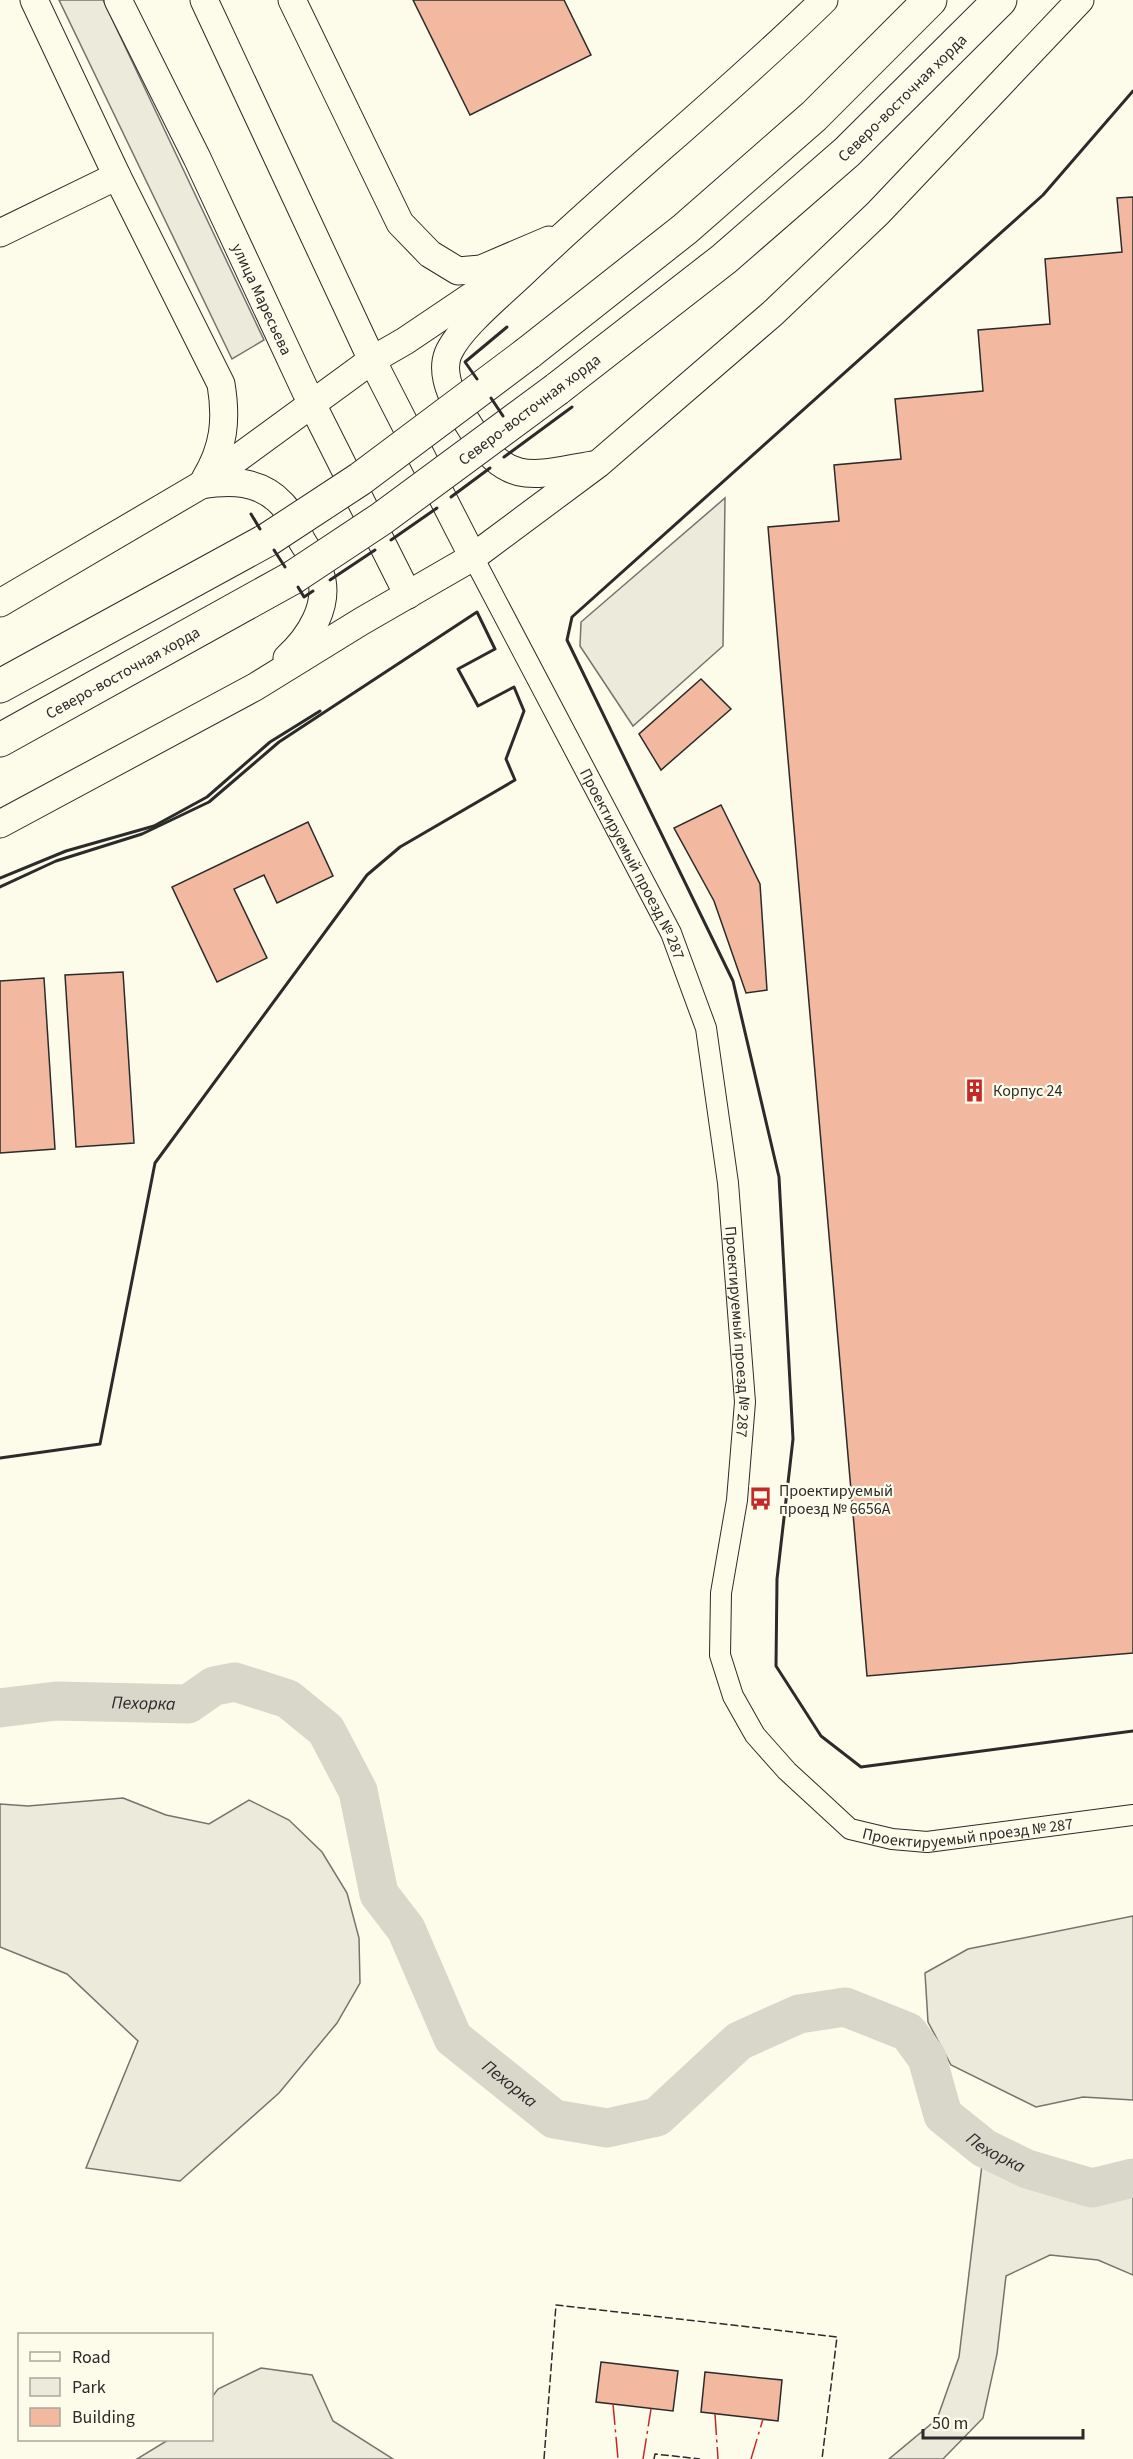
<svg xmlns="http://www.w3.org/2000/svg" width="1133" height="2459" font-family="'Source Sans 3',sans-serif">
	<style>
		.green { fill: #ecebdb; stroke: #74746e; stroke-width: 1.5 }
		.parking { fill: #eceadb; stroke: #74746e; stroke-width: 1.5 }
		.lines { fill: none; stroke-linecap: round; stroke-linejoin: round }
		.river { stroke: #d8d7c9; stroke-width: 39 }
		.building { fill: #f2b8a0; stroke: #2b2b2b; stroke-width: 1.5 }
		.street-casing { stroke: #2b2b2b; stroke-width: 22 }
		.secondary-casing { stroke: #2b2b2b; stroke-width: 29 }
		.highway-casing { stroke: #2b2b2b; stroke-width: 35 }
		.street { stroke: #fdfbea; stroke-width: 20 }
		.secondary { stroke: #fdfbea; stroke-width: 27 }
		.highway { stroke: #fdfbea; stroke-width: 33 }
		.highway-bridge-casing { stroke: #2b2b2b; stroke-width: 35; stroke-linecap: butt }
		.highway-bridge { stroke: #fdfbea; stroke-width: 33 }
		.fence { stroke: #2b2b2b; stroke-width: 1.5; stroke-dasharray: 8 3; stroke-linecap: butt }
		.wall { stroke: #2b2b2b; stroke-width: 3 }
		.power { stroke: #c62828; stroke-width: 1.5; stroke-dasharray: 21 4.5 3 4.5; stroke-linecap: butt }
		.labels { text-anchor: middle; stroke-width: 4.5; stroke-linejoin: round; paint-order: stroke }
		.street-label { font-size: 16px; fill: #2b2b2b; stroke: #fdfbea }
		.poi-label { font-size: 16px; fill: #2b2b2b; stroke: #fdfbea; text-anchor: start }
		.water-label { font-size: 18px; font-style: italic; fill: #2b2b2b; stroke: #fdfbea }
	</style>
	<rect width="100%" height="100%" fill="#fdfbea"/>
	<g class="green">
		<path d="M59,0H103L264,340L232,359Z"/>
		<path d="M123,1798L166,1815L209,1824L249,1800L289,1820L322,1852L347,1893L359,1938L360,1983L337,2023L279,2093L180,2181L86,2168L138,2041L67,1974L0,1947V1804L28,1806Z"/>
		<path d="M1133,1916V2100L1083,2097L1036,2107L951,2065L928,2022L925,1973L968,1949Z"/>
		<path d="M984,2148L1027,2169L1092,2188L1133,2178V2275L1098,2260L1050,2255L1006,2276L997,2354L983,2418L943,2459H889L937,2419L959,2357Z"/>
		<path d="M261,2368L312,2375L333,2421L393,2459H137L168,2440H212V2397L218,2389Z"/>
	</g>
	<path class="parking" d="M725,498L723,646L633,726L580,646L581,622Z"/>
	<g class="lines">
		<path class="river" id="s1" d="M0,1708L56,1701L188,1704L214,1686L235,1682L288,1699L326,1730L358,1791L379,1894L406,1929L453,2038L554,2119L607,2128L657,2117L739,2041L799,2014L845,2007L908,2032L927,2058L943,2115L984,2148L1027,2169L1092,2188L1133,2178"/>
	</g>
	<g class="building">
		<path d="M413,0H564L591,55L470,115Z"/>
		<path d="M1133,197V1653L867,1676L768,527L839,521L834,465L901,459L895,399L983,391L978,330L1050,324L1045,259L1122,252L1117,198Z"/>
		<path d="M701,679L731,709L661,770L639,734Z"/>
		<path d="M721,805L760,884L767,990L746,993L714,901L674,828Z"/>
		<path d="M308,822L333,876L277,903L264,875L234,889L267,958L217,982L172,887Z"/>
		<path d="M123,972L134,1143L76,1147L65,975Z"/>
		<path d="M44,978L55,1149L0,1153V981Z"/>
		<path d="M601,2362L678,2371L673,2411L596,2402Z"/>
		<path d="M705,2372L782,2380L778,2421L701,2412Z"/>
	</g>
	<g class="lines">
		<defs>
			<g id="street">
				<path id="s2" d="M473,557L671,933L706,1028L728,1183L745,1402L737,1500L721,1593L720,1655L733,1696L755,1735L787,1771L850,1829L892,1839L927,1842L1133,1815"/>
			</g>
			<g id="secondary">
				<path d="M34,0L117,176L221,384C227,420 224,448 205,479"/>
				<path id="s3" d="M118,0L197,158L306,392L408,595"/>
				<path d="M204,0L372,360L473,557"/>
				<path d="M292,0L400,223L430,254L458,271L481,269L549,240"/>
				<path d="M0,233L117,176"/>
				<path d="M592,465C538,474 508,488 474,433C461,413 438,380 448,354C459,328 501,294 522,274C620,180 727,95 824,0"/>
				<path d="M201,485C230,480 260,480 282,504C291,513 296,529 302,541C308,551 316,562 320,573C331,605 309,638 287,658"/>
				<path d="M0,603L201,485L372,360L405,341L503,275"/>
				<path d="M0,824L255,687L362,621L473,557L598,464L773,313L878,213L1080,0"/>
			</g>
			<g id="highway">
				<path d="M528,353L685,229L814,116L930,0"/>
				<path id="s4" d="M557,389L724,259L847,152L1000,0"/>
				<path d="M0,686L267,540"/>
				<path id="s5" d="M0,740L292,578"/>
			</g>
		</defs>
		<use href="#street" class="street-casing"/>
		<use href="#secondary" class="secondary-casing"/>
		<use href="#highway" class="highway-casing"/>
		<use href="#street" class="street"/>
		<use href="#secondary" class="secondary"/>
		<use href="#highway" class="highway"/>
		<defs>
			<g id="highway-bridge">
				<path d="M267,540L360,479L528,353"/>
				<path d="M292,578L381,519L557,389"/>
			</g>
		</defs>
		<use href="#highway-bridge" class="highway-bridge-casing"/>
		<use href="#highway-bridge" class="highway-bridge"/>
		<g class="fence">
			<path d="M544,2459L556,2305L837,2337L822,2459"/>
			<path d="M654,2459L655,2454L700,2459"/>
		</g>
		<g class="wall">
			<path d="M1133,91L1043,195L572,617L567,640L733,981L779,1177L793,1439L777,1579L776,1666L821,1736L861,1767L1133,1731"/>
			<path d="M477,379L465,362L507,327"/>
			<path d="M491,398L503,416"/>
			<path d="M504,457L572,407"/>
			<path d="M451,497L490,468"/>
			<path d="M251,514L260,529"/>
			<path d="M391,540L437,508"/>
			<path d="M274,550L285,567"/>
			<path d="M330,580L375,550"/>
			<path d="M298,587L304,597L313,591"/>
			<path d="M0,878L66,851L154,826L207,797L270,742L320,711"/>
			<path d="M0,887L56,861L142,834L209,802L279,742L477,612L495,649L458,669L478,706L514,687L524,711L506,759L515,780L400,847L367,875L155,1163L100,1444L0,1458"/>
		</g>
		<g class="power">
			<path d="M613,2404L618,2459"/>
			<path d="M715,2414L718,2459"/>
			<path d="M643,2459L651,2409"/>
			<path d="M751,2459L763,2419"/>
		</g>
	</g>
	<defs>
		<symbol id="building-bare" viewBox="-9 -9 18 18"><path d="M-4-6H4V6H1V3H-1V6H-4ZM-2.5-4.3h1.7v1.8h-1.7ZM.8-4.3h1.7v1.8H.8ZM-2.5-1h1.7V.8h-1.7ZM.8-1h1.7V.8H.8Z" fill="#c62828" stroke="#fdfbea" stroke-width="2.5" paint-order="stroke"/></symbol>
		<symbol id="bus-bare" viewBox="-9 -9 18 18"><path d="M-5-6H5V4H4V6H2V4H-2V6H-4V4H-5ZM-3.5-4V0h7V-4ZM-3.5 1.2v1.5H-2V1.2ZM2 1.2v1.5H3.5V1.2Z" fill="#c62828" stroke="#fdfbea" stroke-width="2.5" paint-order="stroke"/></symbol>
	</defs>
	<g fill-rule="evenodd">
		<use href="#building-bare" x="958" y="1074" width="33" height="33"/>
		<use href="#bus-bare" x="744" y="1482" width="33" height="33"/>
	</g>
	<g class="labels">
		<g class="street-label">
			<text dy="6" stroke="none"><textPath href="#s4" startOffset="452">Северо-восточная хорда</textPath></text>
			<text dy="6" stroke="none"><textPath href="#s3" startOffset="332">улица Маресьева</textPath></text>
			<text transform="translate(529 409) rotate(-37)" y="6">Северо-восточная хорда</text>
			<text dy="6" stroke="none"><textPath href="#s5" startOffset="140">Северо-восточная хорда</textPath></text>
			<text dy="6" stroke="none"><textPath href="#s2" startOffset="346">Проектируемый проезд № 287</textPath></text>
			<text dy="6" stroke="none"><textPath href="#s2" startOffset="832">Проектируемый проезд № 287</textPath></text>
			<text dy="6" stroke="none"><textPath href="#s2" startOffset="1498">Проектируемый проезд № 287</textPath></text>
		</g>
		<g class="poi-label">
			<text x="993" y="1096">Корпус 24</text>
			<text x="779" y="1496">Проектируемый<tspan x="779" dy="18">проезд № 6656А</tspan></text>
		</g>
		<g class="water-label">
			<text dy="6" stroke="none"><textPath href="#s1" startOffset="144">Пехорка</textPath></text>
			<text dy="6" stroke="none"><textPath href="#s1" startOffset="756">Пехорка</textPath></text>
			<text dy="6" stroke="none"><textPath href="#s1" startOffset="1366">Пехорка</textPath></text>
		</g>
	</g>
	<rect x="18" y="2333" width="195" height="108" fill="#fdfbea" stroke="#a9a89e" stroke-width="1.5"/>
	<rect x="30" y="2352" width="30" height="9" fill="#fdfbea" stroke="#a9a89e" stroke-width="1.5"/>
	<text x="72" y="2363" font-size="18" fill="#2b2b2b">Road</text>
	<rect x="30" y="2378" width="30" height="18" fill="#ecebdb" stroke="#a9a89e" stroke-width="1.5"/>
	<text x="72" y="2393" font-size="18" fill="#2b2b2b">Park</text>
	<rect x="30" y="2408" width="30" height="18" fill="#f2b8a0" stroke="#a9a89e" stroke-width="1.5"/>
	<text x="72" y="2423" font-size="18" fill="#2b2b2b">Building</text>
	<path d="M923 2429v9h160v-9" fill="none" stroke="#2b2b2b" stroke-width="3"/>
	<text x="932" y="2429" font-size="18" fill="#2b2b2b" stroke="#fdfbea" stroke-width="4.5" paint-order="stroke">50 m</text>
</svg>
